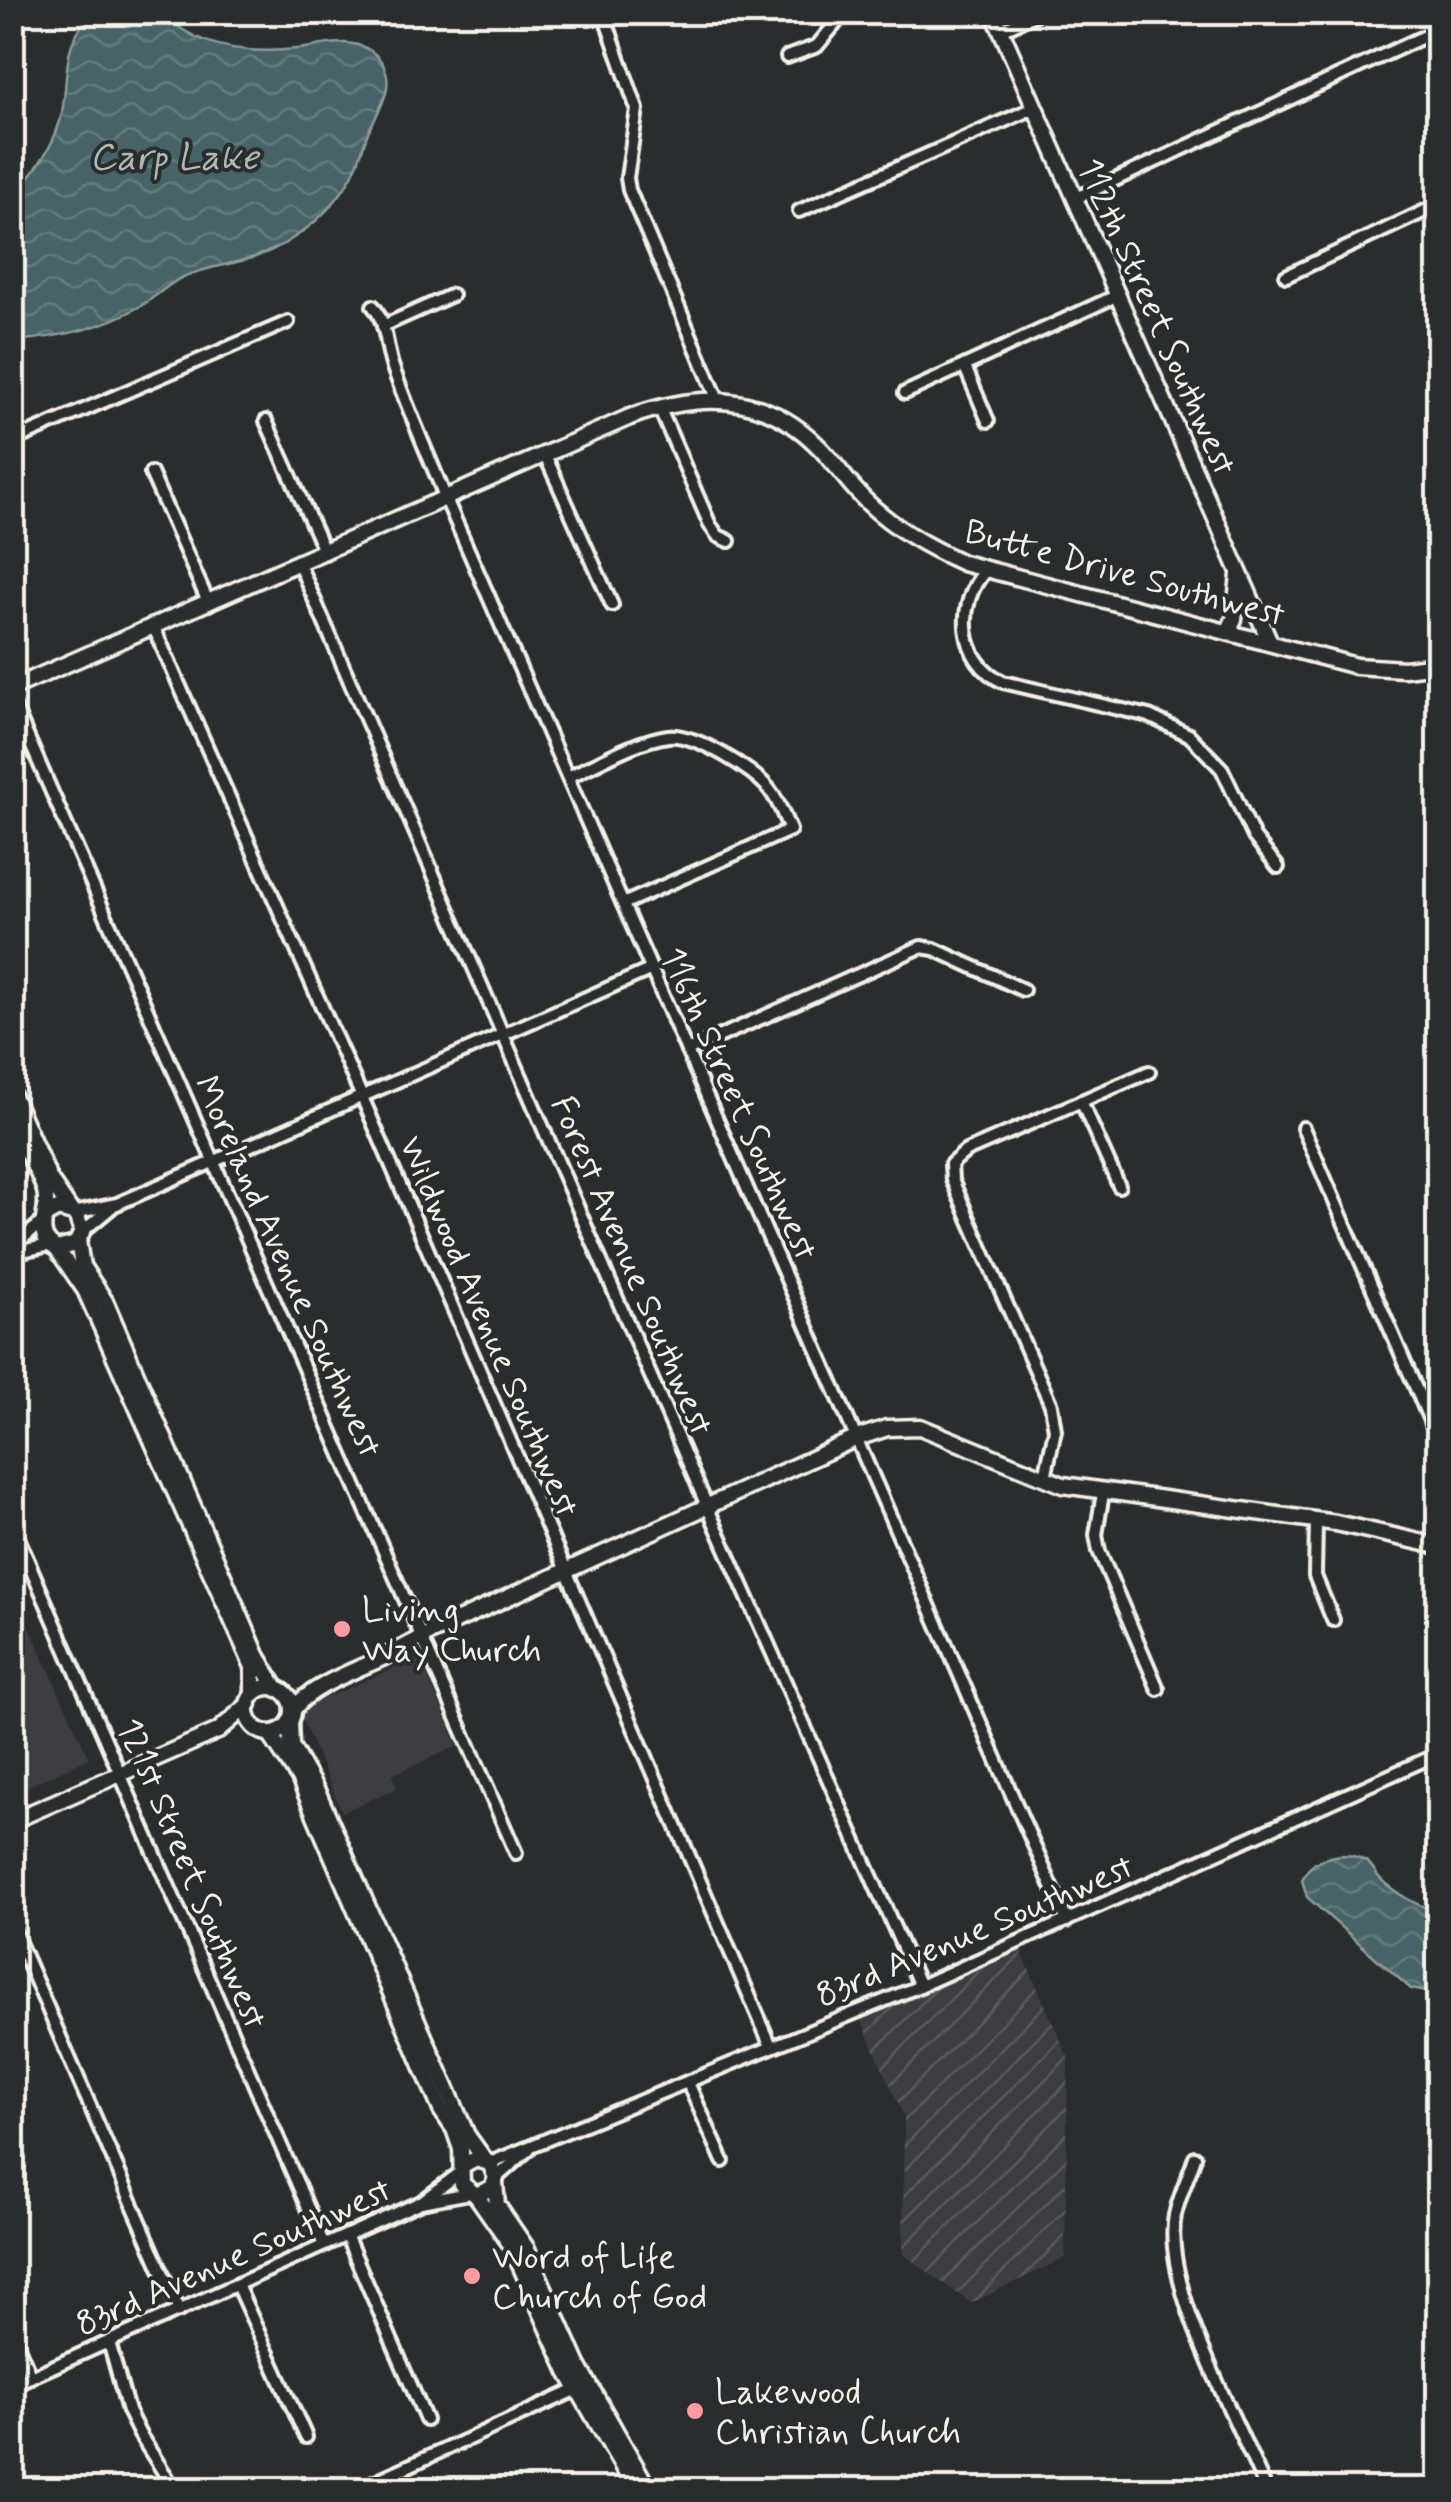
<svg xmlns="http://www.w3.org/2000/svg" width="1451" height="2502" font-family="Mynerve,sans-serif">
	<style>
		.built { fill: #3c3c42 }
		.industrial { fill: url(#industrial-furrows) }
		.water { fill: url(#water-waves); stroke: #8c9c9b; stroke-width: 2.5 }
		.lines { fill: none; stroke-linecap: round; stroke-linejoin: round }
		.street-casing { stroke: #f4f1e8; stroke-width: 18 }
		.secondary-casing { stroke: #f4f1e8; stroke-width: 21 }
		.street { stroke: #2a2d2e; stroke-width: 10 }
		.secondary { stroke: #2a2d2e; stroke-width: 14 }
		.poi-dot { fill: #ff9aa2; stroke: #2a2d2e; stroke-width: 4 }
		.labels { text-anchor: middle; stroke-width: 8; stroke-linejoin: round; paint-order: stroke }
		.street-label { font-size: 35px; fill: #f4f1e8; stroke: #2a2d2e }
		.poi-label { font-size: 35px; fill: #f4f1e8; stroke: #2a2d2e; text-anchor: start }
		.water-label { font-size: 38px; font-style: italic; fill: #aeb9b4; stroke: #2a2d2e }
	</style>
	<defs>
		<pattern id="industrial-furrows" width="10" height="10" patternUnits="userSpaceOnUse" patternTransform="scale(2.5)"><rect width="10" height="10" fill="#3c3c42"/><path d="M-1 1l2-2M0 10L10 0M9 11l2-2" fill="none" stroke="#59595d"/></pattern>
		<pattern id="water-waves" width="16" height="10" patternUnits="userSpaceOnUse" patternTransform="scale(2.5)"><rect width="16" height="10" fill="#466467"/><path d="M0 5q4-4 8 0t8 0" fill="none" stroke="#617b7d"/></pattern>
	</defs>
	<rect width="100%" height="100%" fill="#2a2d2e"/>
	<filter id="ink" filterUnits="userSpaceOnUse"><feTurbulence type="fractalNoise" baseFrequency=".01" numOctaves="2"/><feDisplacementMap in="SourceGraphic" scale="20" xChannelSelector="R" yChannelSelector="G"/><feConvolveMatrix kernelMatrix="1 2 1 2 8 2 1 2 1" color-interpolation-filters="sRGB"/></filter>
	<g filter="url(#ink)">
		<g class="built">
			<path d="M12,1588L89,1758L13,1793H12Z"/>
			<path d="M419,1657L458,1746L392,1775L397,1788L342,1812L298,1710Z"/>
		</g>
		<path class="industrial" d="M1019,1946L1068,2057L1065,2258L971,2303L903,2254L904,2117L860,2017Z"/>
		<g class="water">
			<path d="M163,13C197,50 249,54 297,49C324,46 355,34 377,56C398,78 383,104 371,126C364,139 362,155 355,169C337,209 296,243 255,257C231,265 204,267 181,278C165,286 153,300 137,308C101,329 53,338 13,341V196C30,177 48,155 57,130C73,89 55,42 95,13Z"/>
			<path d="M1348,1855C1378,1861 1369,1871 1386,1884C1401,1896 1419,1908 1438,1910V1994L1411,1989L1307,1897L1302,1880C1309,1861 1329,1855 1348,1855Z"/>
		</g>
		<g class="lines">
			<defs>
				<g id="street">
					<path d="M603,12L637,109L627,178L629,190L718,400"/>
					<path d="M879,12L883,15"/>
					<path d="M1001,30L1041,12"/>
					<path d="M787,57L817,46L845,12"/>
					<path d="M1074,199L1438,30"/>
					<path d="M799,211L1034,108"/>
					<path d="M1286,276L1438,205"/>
					<path d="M373,306C386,321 386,346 392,365C408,410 428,454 446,499L1067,1921"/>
					<path d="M383,326L452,295"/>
					<path d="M965,367L988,421"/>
					<path d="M905,393L1116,296"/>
					<path d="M659,407L710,525L718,536L729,541"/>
					<path d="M266,421L325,553"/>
					<path d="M12,441L288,322"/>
					<path d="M545,455L612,605"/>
					<path d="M151,473L209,604"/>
					<path d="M299,564L707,1506L920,1986"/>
					<path d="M986,570C955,603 959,662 1003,682L1149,716L1189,735L1222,769L1254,837L1278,867"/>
					<path d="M154,628L362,1097L771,2046"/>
					<path d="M12,701L516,1853"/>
					<path d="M568,777C599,763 634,741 668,736C694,733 753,769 769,789C779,801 784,817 790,830L623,904"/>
					<path d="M687,1051L921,947L934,949L1023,990"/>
					<path d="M1081,1101L1119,1186"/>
					<path d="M1303,1128L1438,1439"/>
					<path d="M73,1213L117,1204L652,969"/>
					<path d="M82,1232L112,1207"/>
					<path d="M12,1248L43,1221"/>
					<path d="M12,1253L50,1245"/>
					<path d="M1045,1477L1055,1430L1051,1405L952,1180L951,1164L966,1151L1149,1072"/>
					<path d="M1103,1493L1096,1535L1099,1551L1158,1689"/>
					<path d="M1316,1522L1315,1576L1333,1620"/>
					<path d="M12,1524L324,2245"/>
					<path d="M12,1926L179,2311"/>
					<path d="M688,2083L723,2161"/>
					<path d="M1195,2157C1189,2176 1179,2196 1175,2215C1161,2287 1238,2420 1266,2490"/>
					<path d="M490,2163L920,1986L1438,1754"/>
					<path d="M496,2178L529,2149"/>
					<path d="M421,2202L461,2172"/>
					<path d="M346,2235L426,2420"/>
					<path d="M237,2285L306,2437"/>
					<path d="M12,2333L31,2377"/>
					<path d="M109,2342L128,2411L140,2435L175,2490"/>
					<path d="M12,2385L421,2202L470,2193"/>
					<path d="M369,2484L578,2389"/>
				</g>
				<g id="secondary">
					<path d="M993,12L1270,642"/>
					<path d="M1228,632L1234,619L1239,575"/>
					<path d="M12,688L630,417C697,393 762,391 816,444C835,462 848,484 867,502C895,529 928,547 963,563L1356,666L1404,669L1438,665"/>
					<path d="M12,1094L50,1180L71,1211"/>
					<path d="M12,1125C22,1146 39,1169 45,1191C51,1214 31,1234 57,1249L76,1244L82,1232L76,1214L58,1209L47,1215"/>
					<path d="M78,1241L82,1266L105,1301L257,1655L277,1689"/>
					<path d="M57,1249L85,1290L253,1667V1695"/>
					<circle cx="270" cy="1710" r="23"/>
					<path d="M293,1710C314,1679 387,1662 421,1637L857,1438L887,1428L920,1427L1063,1485L1336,1523L1438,1546"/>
					<path d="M290,1721L291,1746L319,1795L467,2135L485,2160"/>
					<path d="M269,1733L299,1778L441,2110L454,2129L461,2149L462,2184L476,2195L492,2188L496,2178L490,2163L476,2159L463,2166"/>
					<path d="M12,1821L218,1731L249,1704"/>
					<path d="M495,2183L497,2205L527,2249L578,2365L649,2490"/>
					<path d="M476,2195L511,2245L568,2372L636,2490"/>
					<path d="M1430,2490L1438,2486"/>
				</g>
			</defs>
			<use href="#street" class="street-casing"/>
			<use href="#secondary" class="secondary-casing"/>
			<use href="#street" class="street"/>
			<use href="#secondary" class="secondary"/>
		</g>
	</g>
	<g class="poi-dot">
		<circle cx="342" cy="1629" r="10"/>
		<circle cx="472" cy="2276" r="10"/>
		<circle cx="695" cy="2411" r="10"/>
	</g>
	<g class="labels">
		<g class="street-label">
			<text transform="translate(1158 316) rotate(66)" y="12">112th Street Southwest</text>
			<text transform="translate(1125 572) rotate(15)" y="12">Butte Drive Southwest</text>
			<text transform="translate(740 1103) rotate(66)" y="12">116th Street Southwest</text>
			<text transform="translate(633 1265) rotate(67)" y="12">Forest Avenue Southwest</text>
			<text transform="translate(289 1266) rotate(66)" y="12">Moreland Avenue Southwest</text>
			<text transform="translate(490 1326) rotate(67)" y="12">Wildwood Avenue Southwest</text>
			<text transform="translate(193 1873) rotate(67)" y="12">121st Street Southwest</text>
			<text transform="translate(974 1930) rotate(-23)" y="12">83rd Avenue Southwest</text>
			<text transform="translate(233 2256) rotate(-24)" y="12">83rd Avenue Southwest</text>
		</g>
		<g class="poi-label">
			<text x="362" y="1621">Living<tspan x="362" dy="40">Way Church</tspan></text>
			<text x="492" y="2268">Word of Life<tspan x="492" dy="40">Church of God</tspan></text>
			<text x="715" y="2403">Lakewood<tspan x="715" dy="40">Christian Church</tspan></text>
		</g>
		<g class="water-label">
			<text x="174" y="169">Carp Lake</text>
		</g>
	</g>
	<rect width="1451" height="2502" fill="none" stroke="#2a2d2e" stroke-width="50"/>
	<rect x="25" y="25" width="1401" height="2452" fill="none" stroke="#f4f1e8" stroke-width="4" filter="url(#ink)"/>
</svg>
